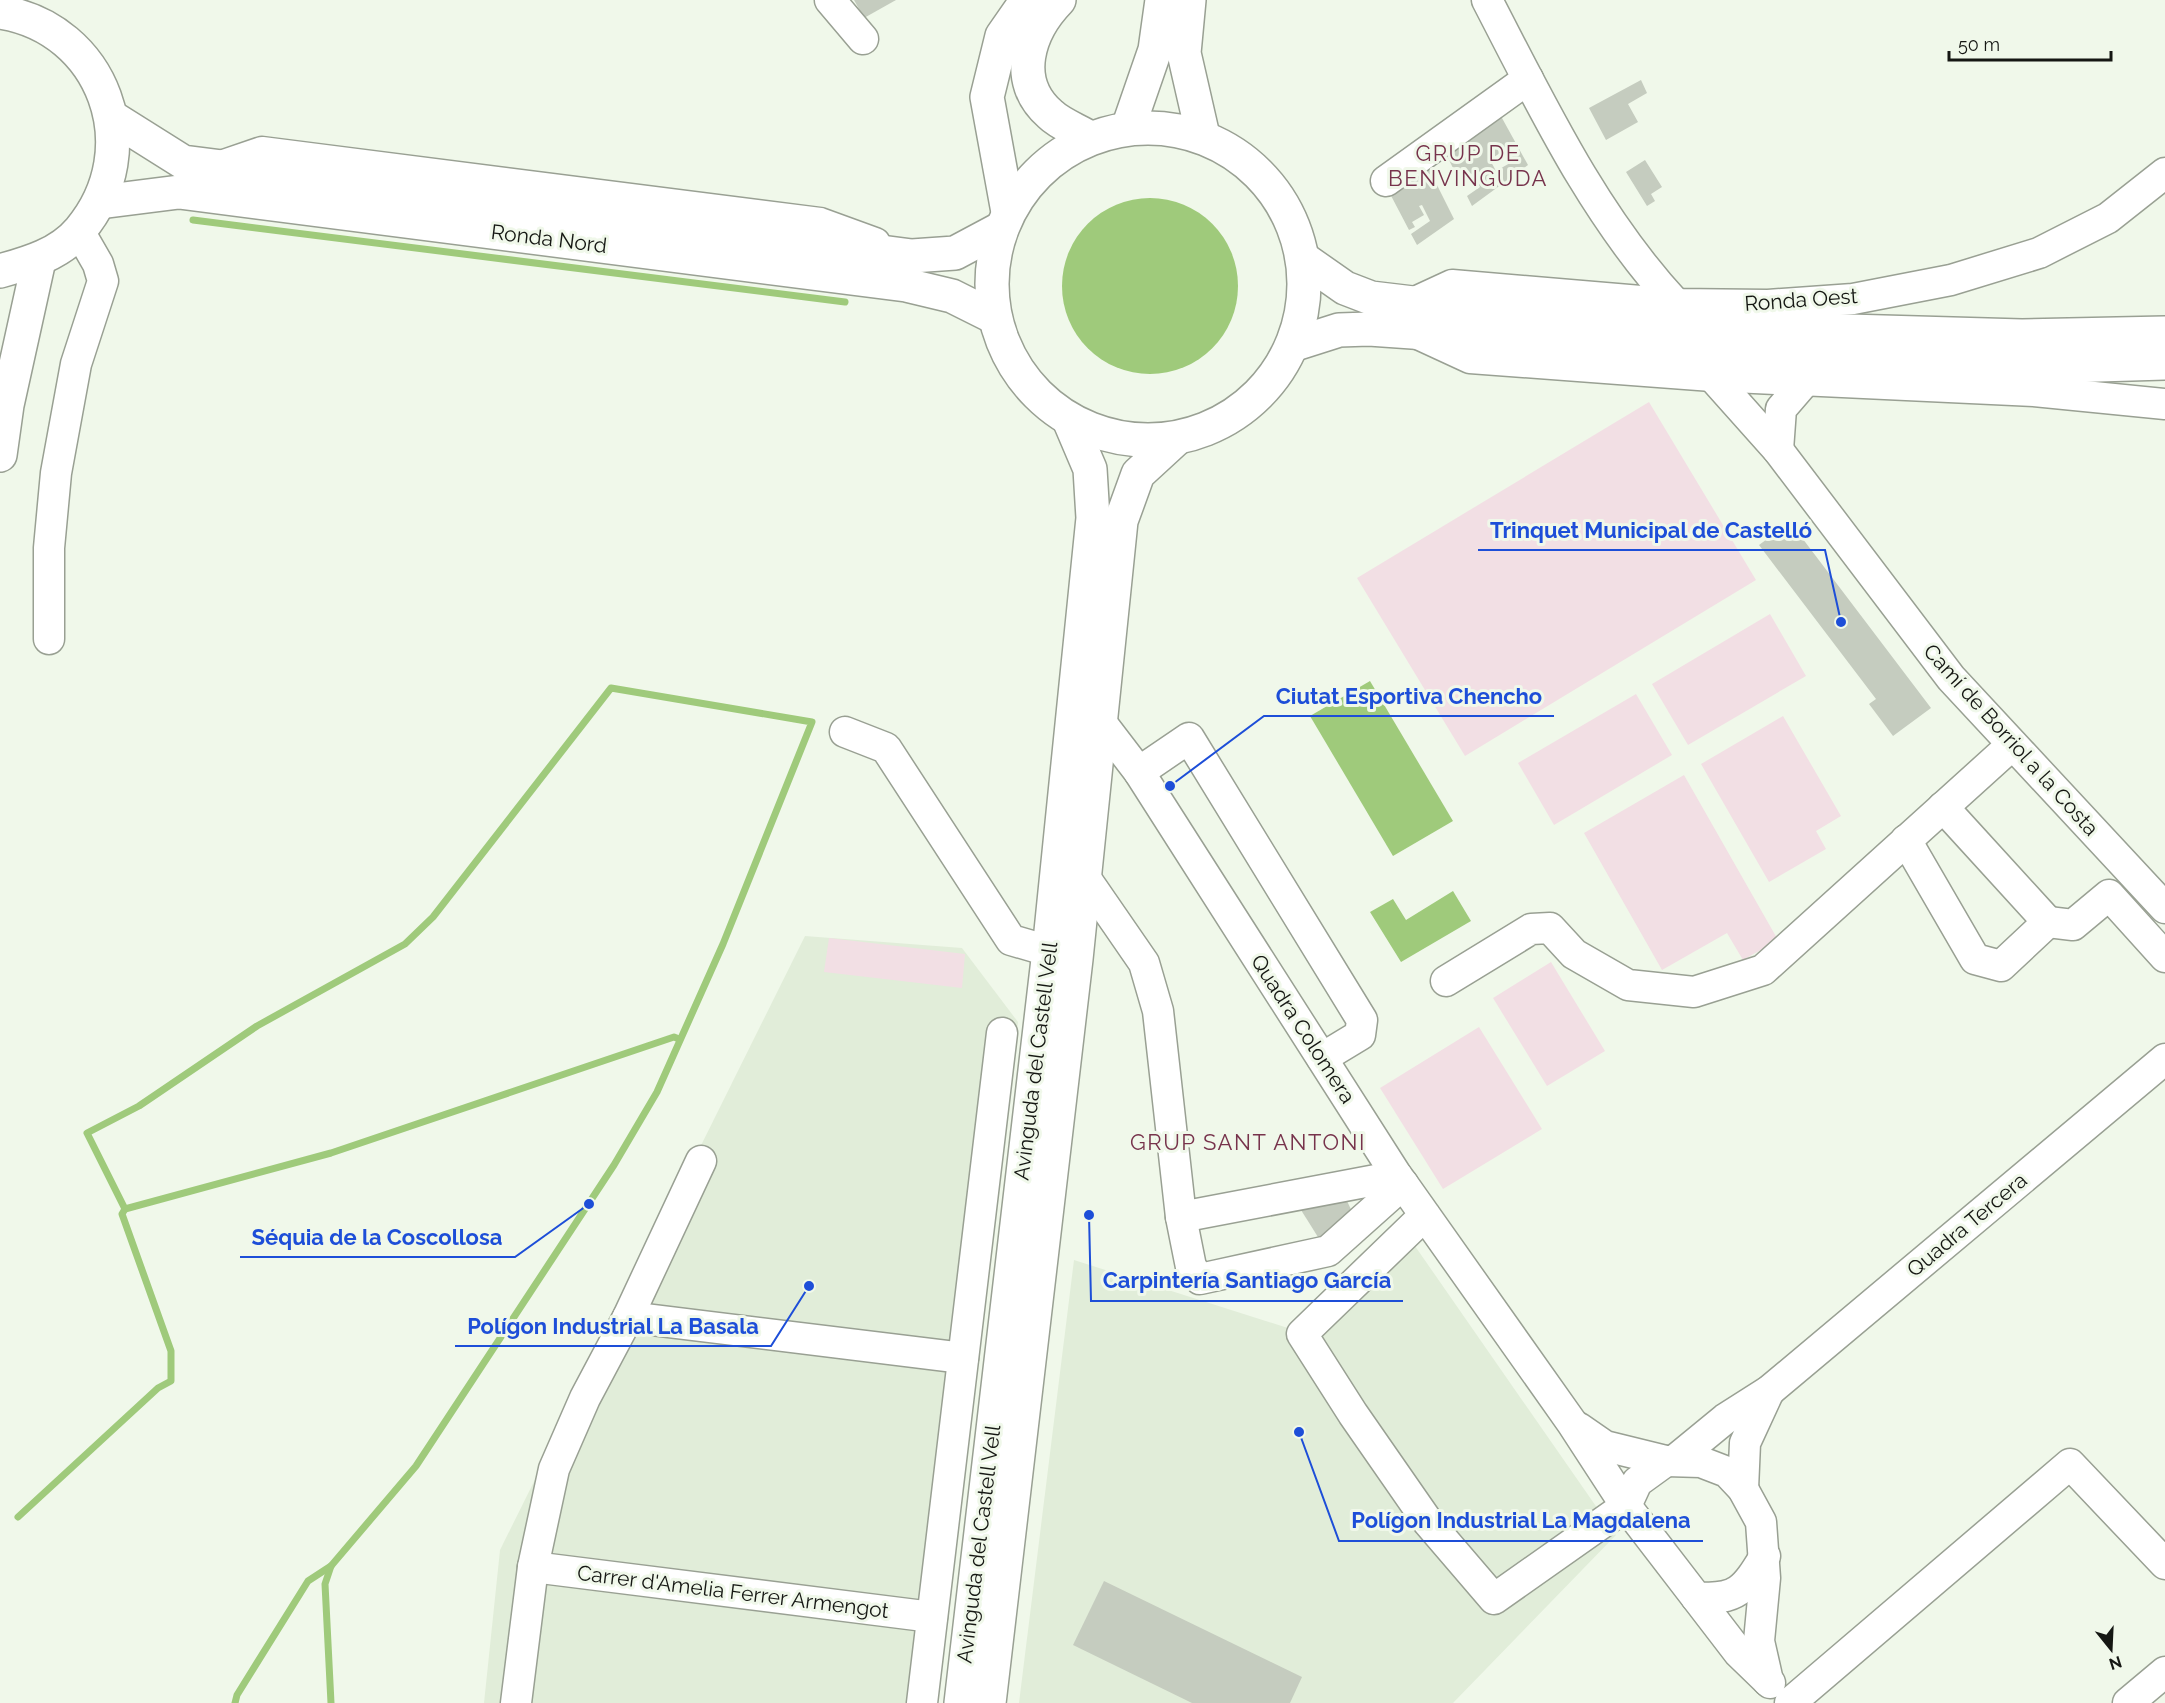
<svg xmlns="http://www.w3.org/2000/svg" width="2165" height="1703" font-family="Raleway,sans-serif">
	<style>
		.built { fill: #e1edd9 }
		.green { fill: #f2dfe4 }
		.water { fill: #9fca7b }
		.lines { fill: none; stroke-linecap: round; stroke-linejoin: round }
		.stream { stroke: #9fca7b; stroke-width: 7 }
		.building { fill: #c5ccbf; fill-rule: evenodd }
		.minor-casing { stroke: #99a093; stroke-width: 33 }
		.major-casing { stroke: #99a093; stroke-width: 36 }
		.minor { stroke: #fff; stroke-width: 30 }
		.major { stroke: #fff; stroke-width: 33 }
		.labels { text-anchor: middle; stroke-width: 6; stroke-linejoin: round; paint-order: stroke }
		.street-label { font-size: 21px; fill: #151713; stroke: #f0f8ea }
		.neighbourhood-label { font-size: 22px; letter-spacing: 1.5px; fill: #77334c; stroke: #f0f8ea }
		.leader { fill: none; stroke: #1d4ed8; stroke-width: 2 }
		.callout-dot { fill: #1d4ed8; stroke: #f0f8ea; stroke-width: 2 }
		.callout-label { font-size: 22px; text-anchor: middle; font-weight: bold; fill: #1d4ed8; stroke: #f0f8ea; stroke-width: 6; stroke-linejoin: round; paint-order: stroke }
	</style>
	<rect width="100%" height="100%" fill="#f0f8ea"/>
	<g class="built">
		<path d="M805,936L962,948L1018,1022L936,1703H484L500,1550Z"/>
		<path d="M1408,1236L1616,1535L1453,1703H1019L1074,1260L1294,1330Z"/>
	</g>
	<g class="green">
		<path d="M1649,402L1756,580L1465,756L1357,578Z"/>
		<path d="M1770,614L1806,676L1688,745L1652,684Z"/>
		<path d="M1636,694L1672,755L1554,825L1518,763Z"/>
		<path d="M1783,716L1841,816L1816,831L1826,849L1769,882L1701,764Z"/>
		<path d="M1684,775L1778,940L1743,960L1727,933L1662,970L1584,833Z"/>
		<path d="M829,938L965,954L962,988L824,972Z"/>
		<path d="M1551,962L1605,1051L1547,1086L1493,998Z"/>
		<path d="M1479,1027L1542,1129L1443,1189L1380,1088Z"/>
	</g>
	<g class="water">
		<circle cx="1150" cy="286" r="88"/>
		<path d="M1370,681L1453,821L1393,856L1310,716Z"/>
		<path d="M1453,891L1471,921L1401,962L1370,912L1393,899L1406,920Z"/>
	</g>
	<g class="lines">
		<g class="stream">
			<path d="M193,220L845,302"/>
			<path d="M125,1209L331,1153L674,1037L679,1039"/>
			<path d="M18,1517L158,1388L171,1381V1351L122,1214L125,1209L87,1133L139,1106L257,1026L405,944L433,917L611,688L812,722L723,944L657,1092L614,1165L416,1466L331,1566L325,1584L331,1703"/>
			<path d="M235,1703L237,1695L308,1581L331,1566"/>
		</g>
	</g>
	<g class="building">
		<path d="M854,0H896L864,18Z"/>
		<path d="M1641,80L1647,93L1628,104L1638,122L1606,140L1589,108Z"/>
		<path d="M1497,109L1528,165L1472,206L1467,196L1480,187L1473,173L1463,179L1459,173L1456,174L1443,148ZM1504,150L1510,163L1496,171L1490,160Z"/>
		<path d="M1645,160L1662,187L1651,194L1655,201L1647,206L1626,172Z"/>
		<path d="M1425,161L1454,219L1417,245L1411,234L1430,221L1422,205L1419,206L1424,215L1412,222L1415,227L1409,230L1387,188Z"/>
		<path d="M1790,522L1931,708L1893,736L1869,704L1876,699L1759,545Z"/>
		<path d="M1347,1201L1355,1218L1323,1245L1301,1210Z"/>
		<path d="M1104,1581L1302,1677L1290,1703H1192L1073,1645Z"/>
	</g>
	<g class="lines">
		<defs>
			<g id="minor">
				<path d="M830,0L863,39"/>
				<path d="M1487,0C1542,106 1594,216 1676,304"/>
				<path d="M218,167L262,152L820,223L875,243"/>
				<path d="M1386,181L1528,79"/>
				<path d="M1413,303L1452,285L1676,304L1768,305L1853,299L1951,280L2039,253L2108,218L2165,173"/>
				<path d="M1418,334L1470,358L1712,376L2034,391L2165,404"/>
				<path d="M1712,376L1778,450L1951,678L2165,908"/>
				<path d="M1778,450L1781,409L1806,380"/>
				<path d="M49,639V548L56,473L76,364L103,281L98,264L79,231"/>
				<path d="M1100,721L1139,772L1397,1176L1403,1184L1572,1423L1626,1506L1494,1599L1428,1522L1353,1414L1302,1334L1425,1215"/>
				<path d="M845,732L886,748L1011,940L1049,951"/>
				<path d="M1139,772L1189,738L1362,1020L1360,1035L1322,1058"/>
				<path d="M1906,840L1975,959L2001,966L2048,922L1943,807"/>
				<path d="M1084,876L1144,963L1158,1011L1181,1217L1191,1267L1200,1279L1328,1251L1403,1184"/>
				<path d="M2048,922L2073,925L2109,895L2165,957"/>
				<path d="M1446,981L1531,929L1550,928L1574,954L1628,985L1694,992L1763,970L2012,745"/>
				<path d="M1181,1217L1397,1176"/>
				<path d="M628,1317L963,1358"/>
				<path d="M1579,1428L1605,1446L1666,1461L1701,1462L1727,1472L1743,1489L1761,1522L1765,1578L1759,1641L1768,1681"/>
				<path d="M1675,1460L1725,1419L1769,1391L2165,1059"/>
				<path d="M1666,1461L1637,1482L1626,1506L1696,1597C1737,1601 1745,1589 1765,1556"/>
				<path d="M1743,1489L1745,1443L1769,1391"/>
				<path d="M533,1567L932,1617"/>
				<path d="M1696,1597L1739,1653L1770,1683"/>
				<path d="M516,1703L533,1567L554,1469L585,1398L628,1317L701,1161"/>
				<path d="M922,1703L1002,1033"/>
				<path d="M1790,1703L2070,1464L2165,1564"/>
				<path d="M2128,1703L2165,1672"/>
			</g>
			<g id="major">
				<path d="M1059,0C1028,32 1012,81 1050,114C1060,124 1077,130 1090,138"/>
				<path d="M1189,0L1184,53L1203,136"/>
				<path d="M0,12C104,28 148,149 80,230C60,254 29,263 0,271"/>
				<path d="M113,118L183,162L912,256L955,253L1000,229"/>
				<circle cx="1148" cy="284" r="156"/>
				<path d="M1128,128L1155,50L1162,0"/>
				<path d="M100,202L179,192L906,285L952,296L994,317"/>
				<path d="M1008,212L987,97L1002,36L1027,0"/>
				<path d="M1305,260L1345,288L1371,298L1413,303L1814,330L2022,336L2165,333"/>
				<path d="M1295,344L1339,330L1369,329L1815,360L2029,367L2165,363"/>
				<path d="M0,455L7,405L39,260"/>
				<path d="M961,1703L1049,951L1093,518L1090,469L1070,422"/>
				<path d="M989,1703L1076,959L1121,521L1138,474L1175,440"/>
			</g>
		</defs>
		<use href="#minor" class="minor-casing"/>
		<use href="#major" class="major-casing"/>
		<use href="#minor" class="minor"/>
		<use href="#major" class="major"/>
	</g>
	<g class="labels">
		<g class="street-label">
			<text transform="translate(549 239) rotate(7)" y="7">Ronda Nord</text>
			<text transform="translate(1801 300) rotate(-4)" y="7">Ronda Oest</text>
			<text transform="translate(2011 740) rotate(48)" y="7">Camí de Borriol a la Costa</text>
			<text transform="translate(1303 1029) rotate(57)" y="7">Quadra Colomera</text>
			<text transform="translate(1036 1061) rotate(-83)" y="7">Avinguda del Castell Vell</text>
			<text transform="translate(1967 1225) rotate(-40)" y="7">Quadra Tercera</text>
			<text transform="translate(979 1544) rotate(-83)" y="7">Avinguda del Castell Vell</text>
			<text transform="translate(733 1592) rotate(7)" y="7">Carrer d'Amelia Ferrer Armengot</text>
		</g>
		<g class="neighbourhood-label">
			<text x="1468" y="161">GRUP DE<tspan x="1468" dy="25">BENVINGUDA</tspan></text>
			<text x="1248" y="1150">GRUP SANT ANTONI</text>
		</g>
	</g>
	<path class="leader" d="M1841 622L1825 550H1478M1170 786L1264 716H1554M589 1204L515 1257H240M1089 1215L1091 1301H1403M809 1286L771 1346H455M1299 1432L1339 1541H1703"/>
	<g class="callout-dot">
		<circle cx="1841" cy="622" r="6"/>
		<circle cx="1170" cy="786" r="6"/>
		<circle cx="589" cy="1204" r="6"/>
		<circle cx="1089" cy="1215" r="6"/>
		<circle cx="809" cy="1286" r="6"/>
		<circle cx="1299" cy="1432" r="6"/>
	</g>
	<g class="callout-label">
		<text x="1651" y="538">Trinquet Municipal de Castelló</text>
		<text x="1409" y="704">Ciutat Esportiva Chencho</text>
		<text x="377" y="1245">Séquia de la Coscollosa</text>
		<text x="1247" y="1288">Carpintería Santiago García</text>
		<text x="613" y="1334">Polígon Industrial La Basala</text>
		<text x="1521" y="1528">Polígon Industrial La Magdalena</text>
	</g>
	<g transform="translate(2111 1649) rotate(162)" stroke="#f0f8ea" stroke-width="4.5" paint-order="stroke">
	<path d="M0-4.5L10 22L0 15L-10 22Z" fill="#151713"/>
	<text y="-9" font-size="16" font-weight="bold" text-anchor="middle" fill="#151713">N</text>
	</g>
	<path d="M1949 51v9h162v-9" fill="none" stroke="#151713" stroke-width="3"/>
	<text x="1958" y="51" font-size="18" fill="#151713" stroke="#f0f8ea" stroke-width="4.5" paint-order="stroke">50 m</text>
</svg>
